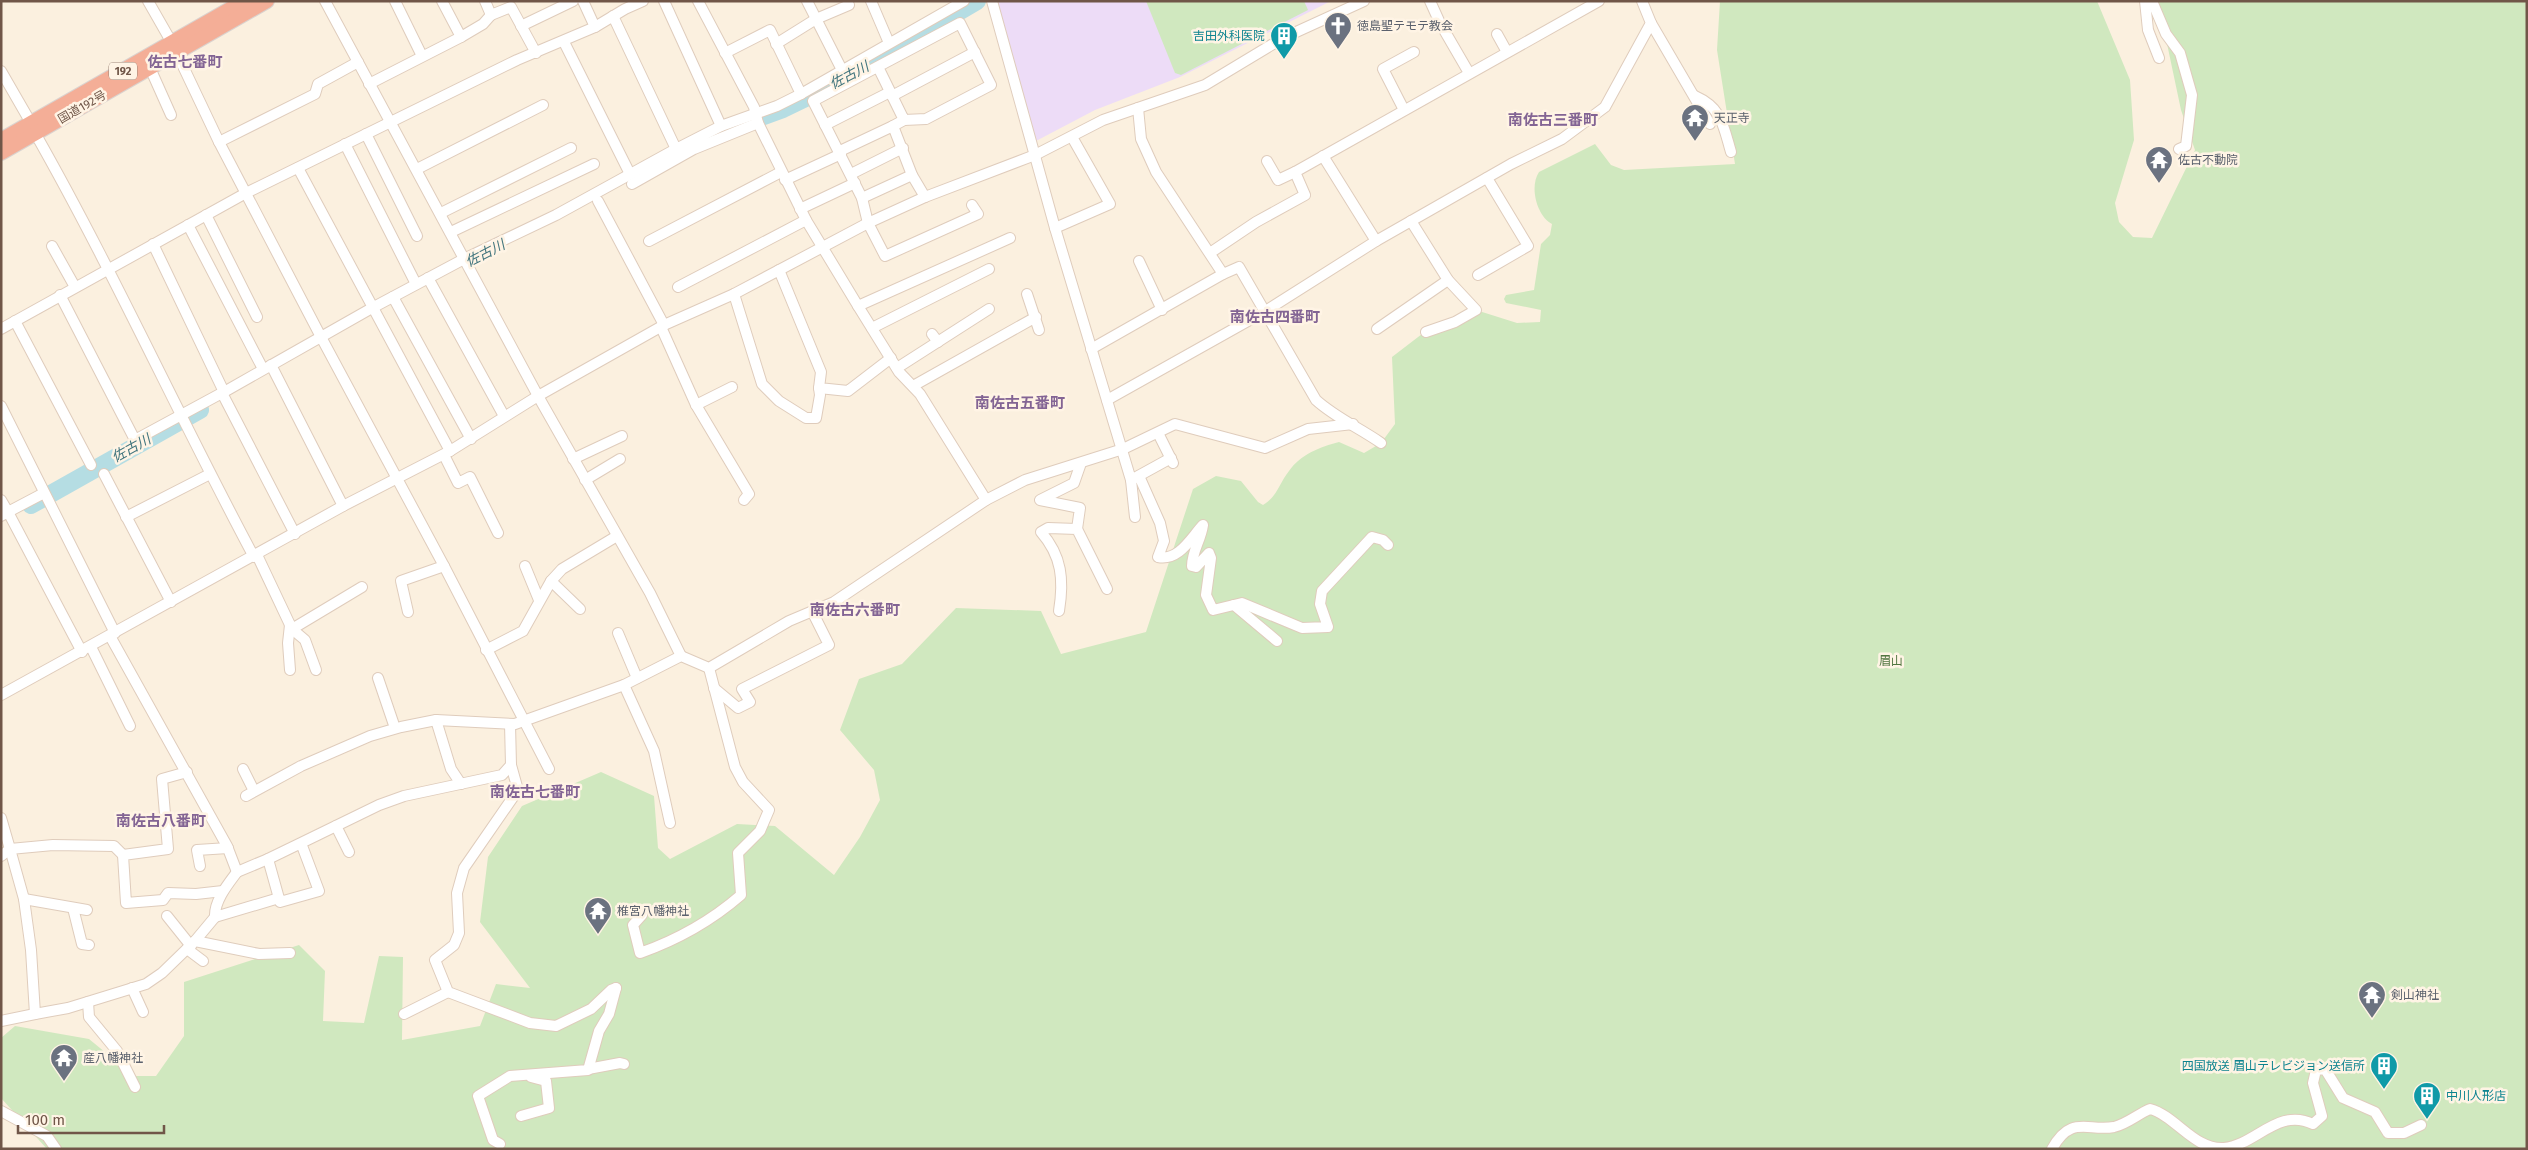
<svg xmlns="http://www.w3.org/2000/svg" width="2528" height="1150" font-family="'Fira Sans','Noto Sans JP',sans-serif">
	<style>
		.education { fill: #eddcf7 }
		.green { fill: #d0e8bf }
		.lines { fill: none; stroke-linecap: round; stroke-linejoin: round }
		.river { stroke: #b5dde3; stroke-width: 18 }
		.minor-casing { stroke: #dfccbc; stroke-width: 12 }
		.highway-casing { stroke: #dad3cf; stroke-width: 16 }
		.minor { stroke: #fff; stroke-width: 10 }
		.highway { stroke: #f4ae97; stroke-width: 14 }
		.labels { text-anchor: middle; stroke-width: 5; stroke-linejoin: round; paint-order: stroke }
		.shield { fill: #fff4e5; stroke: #9b8577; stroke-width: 1 }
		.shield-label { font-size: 11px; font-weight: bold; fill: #705648 }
		.worship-label { font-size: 12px; fill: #5b616d; stroke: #fff4e5; text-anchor: start }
		.culture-label { font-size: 12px; fill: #0d838f; stroke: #fff4e5; text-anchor: end }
		.street-label { font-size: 12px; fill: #705648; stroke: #fff4e5 }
		.park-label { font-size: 12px; fill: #527641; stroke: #fff4e5 }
		.water-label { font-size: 14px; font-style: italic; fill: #40747d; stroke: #fff4e5 }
		.quarter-label { font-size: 15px; font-weight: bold; fill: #836494; stroke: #fff4e5 }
	</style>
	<rect width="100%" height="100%" fill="#fbf0df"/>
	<path class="education" d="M997,1H1331L1180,77L1095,110L1036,141Z"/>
	<g class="green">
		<path d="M1146,1H1304L1308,10L1181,75L1175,73Z"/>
		<path d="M1720,1H2097L2130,80L2134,140L2115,203L2119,222L2133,237L2152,238L2195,150L2181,110L2158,1H2527V1149H47L1,1098V1038L15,1026L89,1039L134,1076H156L184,1036V982L299,945L325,971L323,1021L364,1023L379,956L403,957L402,1040L480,1026L496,984L530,988L480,922L488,857L522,806L601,772L654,796L658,848L670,859L737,824L775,826L834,875L860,837L880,800L874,770L840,730L859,679L902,664L956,608L1041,611L1061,654L1146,632L1193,489L1216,476L1241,481L1258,502L1263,505C1277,497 1280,482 1289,471C1301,454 1320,447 1339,442L1364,453L1381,443L1395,424L1392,357L1422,334L1479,311L1517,323L1540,322L1541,310L1506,303L1504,299L1506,295L1534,290L1541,244L1550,235L1552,224C1537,216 1529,187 1539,172L1595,144L1611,165L1624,170L1735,164L1717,50Z"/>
	</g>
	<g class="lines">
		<g class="river">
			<path d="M694,145L725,130L783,109L841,81L977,1"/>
			<path d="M31,505L200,410"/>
		</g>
		<defs>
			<g id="minor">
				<path d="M148,1L172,43L219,142L321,337L444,566L549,769"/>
				<path d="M325,1L538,396L650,593L681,656"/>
				<path d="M395,1L422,56"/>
				<path d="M442,1L461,37"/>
				<path d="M485,1L491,15L511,7L536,53"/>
				<path d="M583,1L595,27"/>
				<path d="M664,1L721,126"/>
				<path d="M698,1L754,107L758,123L806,220L858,306L899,372L920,394L986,500"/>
				<path d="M807,1L842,70"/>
				<path d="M871,1L889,43"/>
				<path d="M992,1L1055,228L1131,480L1171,458"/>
				<path d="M1430,1L1440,23L1469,73"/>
				<path d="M2145,1L2148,30L2159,58"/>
				<path d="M2152,1L2166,34L2180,53L2192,95L2186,146L2179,149"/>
				<path d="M613,16L676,149L721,126L777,106L801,94L964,1"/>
				<path d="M1651,23L1710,124"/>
				<path d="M521,26L573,1"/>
				<path d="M1497,34L1507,52"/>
				<path d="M564,42L630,174"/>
				<path d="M776,44L816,19L849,5"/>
				<path d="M725,53L770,30L801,94"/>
				<path d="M878,67L904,120L926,119L991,85L960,23L813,101L862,198L868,223L885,256L978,214L972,205"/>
				<path d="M150,68L171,115"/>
				<path d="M1,71L31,123"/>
				<path d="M369,84L461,37L483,24L491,15"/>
				<path d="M892,96L975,52"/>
				<path d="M1695,96C1722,108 1723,125 1731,152"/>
				<path d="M1404,110L1383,69L1414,52"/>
				<path d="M904,120L893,126L912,175L925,197"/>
				<path d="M825,125L890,92"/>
				<path d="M35,133C114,272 179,417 254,557"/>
				<path d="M366,134L417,236"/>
				<path d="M219,142L315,94L318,84L358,62"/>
				<path d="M345,144L416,284"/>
				<path d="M840,151L893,126"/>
				<path d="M1323,156L1376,241"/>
				<path d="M1267,161L1278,180L1295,172"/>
				<path d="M298,168L450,451"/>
				<path d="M417,169L543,105"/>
				<path d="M851,174L903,148"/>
				<path d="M785,180L841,154"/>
				<path d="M632,184L694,149L758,123"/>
				<path d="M862,198L912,175"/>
				<path d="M598,201L664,325"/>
				<path d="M800,209L855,183"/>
				<path d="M441,213L571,148"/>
				<path d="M206,215L257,317"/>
				<path d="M1411,221L1448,280L1476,310L1455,322L1426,332"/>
				<path d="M188,225L263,369"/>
				<path d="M1055,228L1110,204L1072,137"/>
				<path d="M451,232L594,164"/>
				<path d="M649,241L781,172"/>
				<path d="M52,246L75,287"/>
				<path d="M1210,253L1256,222L1305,195L1295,172L1599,1"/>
				<path d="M1139,261L1162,310"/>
				<path d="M779,270L821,372L819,388L848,391L891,358"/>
				<path d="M1223,274L1239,267L1316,400C1336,418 1358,427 1381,443"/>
				<path d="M1478,275L1528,246L1487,178"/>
				<path d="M428,278L504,416"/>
				<path d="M678,287L806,220"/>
				<path d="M734,294L762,384L779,401L806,418H816L820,395L819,388"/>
				<path d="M1027,294L1039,330"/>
				<path d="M60,295L135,440L220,394L224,392L153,244"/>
				<path d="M393,297L471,439"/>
				<path d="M858,306L1010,238"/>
				<path d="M15,321L91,465"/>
				<path d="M661,327L696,405L749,494L744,500"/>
				<path d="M872,328L989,269"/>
				<path d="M1,329L246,193L517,60L595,27L625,9L643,1"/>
				<path d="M1377,329L1448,280"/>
				<path d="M932,334L938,342"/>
				<path d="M1091,349L1223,274L1156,172L1141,139L1138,108"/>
				<path d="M271,365L343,506"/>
				<path d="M897,368L989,309"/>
				<path d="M913,386L1036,317"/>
				<path d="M224,392L372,308L464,259L556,215L676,149"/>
				<path d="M222,393L295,534"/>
				<path d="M1107,400L1264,312L1376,241L1511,164L1562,139L1605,107L1651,23L1642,1"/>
				<path d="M696,405L732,387"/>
				<path d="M1,406L115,633"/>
				<path d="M1158,433L1173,463"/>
				<path d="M444,455L458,483L470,477L498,533"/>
				<path d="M573,459L622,436"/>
				<path d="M104,474L171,602"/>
				<path d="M1139,476L1160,523L1164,541L1158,557C1179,561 1190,539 1203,525C1201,540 1192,551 1192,566L1196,567L1209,553L1211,558L1206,595L1213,610L1242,603L1302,628L1328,627L1320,604L1322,591L1372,537L1383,540L1388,545"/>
				<path d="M585,480L620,459"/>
				<path d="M1131,480L1135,517"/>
				<path d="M44,493L8,512L82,652"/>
				<path d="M1,500L8,512L1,516"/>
				<path d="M126,517L210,474"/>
				<path d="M1077,529L1080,508L1040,500L1074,483L1081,463"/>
				<path d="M257,555L292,629L362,587"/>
				<path d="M525,566L539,600"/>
				<path d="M551,581L580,609"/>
				<path d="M1234,605L1277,641"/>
				<path d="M1059,611C1064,580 1062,556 1041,532L1048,528L1077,529L1107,589"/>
				<path d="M408,612L401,581L444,566"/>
				<path d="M292,629L305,640L316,670"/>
				<path d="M618,633L637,678"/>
				<path d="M110,636L227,846L237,872L268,859"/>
				<path d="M91,647L130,726"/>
				<path d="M486,650L523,631L551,581L562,569L617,536"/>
				<path d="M290,670L288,643L290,625"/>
				<path d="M378,678L395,728"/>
				<path d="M624,685L654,751L670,823"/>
				<path d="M714,688L738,708L750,702L742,689L829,645L812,611"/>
				<path d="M1,695L343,506L450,451L538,396L664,325L734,294L868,223L925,197L1035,155L1103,120L1205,85L1283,38L1364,1"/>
				<path d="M436,720L451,769L461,784"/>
				<path d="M510,724L511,765L518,790L464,868L457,893L459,933L454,945L435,960L448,992L530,1023L556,1026L591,1009L611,990L616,988"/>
				<path d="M243,769L254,791"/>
				<path d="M187,772L162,779L168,849L123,855L126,903L163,900L168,893L196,894L223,891"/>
				<path d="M246,796L301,766L370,736L401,727L436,720L515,724L624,685L681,656L709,668L789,621L834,602L986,500L1025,480L1123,449L1175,424L1265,448L1308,429L1353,424"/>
				<path d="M1,818L10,849L1,856"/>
				<path d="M336,826L349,852"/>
				<path d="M301,843L268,859L280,902L319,891L301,843L379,805L404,796L502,775L511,765"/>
				<path d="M123,855L114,846L53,845L10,849L24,899L31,950L35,1014L68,1008L146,984L162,973L195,941L215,917"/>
				<path d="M200,866L197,850L228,848"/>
				<path d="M237,872C228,884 214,901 215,917L279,898"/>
				<path d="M24,899L87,910"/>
				<path d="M73,908L82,944L89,945"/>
				<path d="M642,915L633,925L640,953C677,940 711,921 741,895L738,853L760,831L769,810L743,782L735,767L709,668"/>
				<path d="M167,916L191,946"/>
				<path d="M195,941L259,954L290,953"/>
				<path d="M187,949L203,961"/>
				<path d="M132,988L143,1012"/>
				<path d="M88,1002L89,1017L117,1051L135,1087"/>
				<path d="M404,1014L448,992"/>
				<path d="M1,1021L35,1014"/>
				<path d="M588,1069L620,1063L624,1064"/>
				<path d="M1,1111L47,1136L56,1149"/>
				<path d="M521,1116L549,1108L546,1081L531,1077"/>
				<path d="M500,1144L493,1140L478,1096L510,1076L588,1070L599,1031L609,1014L616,988"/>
				<path d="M2052,1149C2071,1114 2088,1132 2114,1127C2127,1124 2138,1114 2150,1109C2176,1116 2194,1150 2224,1148C2256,1145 2278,1107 2313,1124L2322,1116L2313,1083L2316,1070L2325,1069L2343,1098L2375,1112L2388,1133H2404L2421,1125"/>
			</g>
			<g id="highway">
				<path d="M1,140L244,1"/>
				<path d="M1,153L267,1"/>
			</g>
		</defs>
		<use href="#minor" class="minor-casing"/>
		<use href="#highway" class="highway-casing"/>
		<use href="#minor" class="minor"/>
		<use href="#highway" class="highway"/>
	</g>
	<defs>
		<symbol id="church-pin" viewBox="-11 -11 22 30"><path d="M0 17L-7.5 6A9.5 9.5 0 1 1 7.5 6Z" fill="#6b7280" stroke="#fff4e5"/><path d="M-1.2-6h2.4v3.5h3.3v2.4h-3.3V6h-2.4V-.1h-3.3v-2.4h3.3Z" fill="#fff"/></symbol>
		<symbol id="building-pin" viewBox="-11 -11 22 30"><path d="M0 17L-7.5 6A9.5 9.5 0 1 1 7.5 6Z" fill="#0f9aa8" stroke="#fff4e5"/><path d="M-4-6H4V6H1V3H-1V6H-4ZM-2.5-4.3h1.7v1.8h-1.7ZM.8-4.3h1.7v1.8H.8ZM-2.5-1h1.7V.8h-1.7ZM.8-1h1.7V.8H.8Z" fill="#fff"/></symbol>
		<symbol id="temple-pin" viewBox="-11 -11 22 30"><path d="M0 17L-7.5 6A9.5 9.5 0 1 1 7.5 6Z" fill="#6b7280" stroke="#fff4e5"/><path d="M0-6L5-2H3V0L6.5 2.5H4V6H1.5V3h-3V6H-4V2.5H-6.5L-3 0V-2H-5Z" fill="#fff"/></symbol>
	</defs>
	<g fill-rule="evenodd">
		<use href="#church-pin" x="1322" y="10" width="32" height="43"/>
		<use href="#building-pin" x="1268" y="20" width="32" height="43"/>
		<use href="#temple-pin" x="1679" y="102" width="32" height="43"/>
		<use href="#temple-pin" x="2143" y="144" width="32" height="43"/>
		<use href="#temple-pin" x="582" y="895" width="32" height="43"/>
		<use href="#temple-pin" x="2356" y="979" width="32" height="43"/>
		<use href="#temple-pin" x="48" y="1042" width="32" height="43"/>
		<use href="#building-pin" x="2368" y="1050" width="32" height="43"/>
		<use href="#building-pin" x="2411" y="1080" width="32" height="43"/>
	</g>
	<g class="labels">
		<rect class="shield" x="109" y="62.5" width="28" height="17" rx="4"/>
		<g class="shield-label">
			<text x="123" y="75">192</text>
		</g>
		<g class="worship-label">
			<text x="1357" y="30">徳島聖テモテ教会</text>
			<text x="1714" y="122">天正寺</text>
			<text x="2178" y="164">佐古不動院</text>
			<text x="617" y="915">椎宮八幡神社</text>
			<text x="2391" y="999">剣山神社</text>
			<text x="83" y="1062">産八幡神社</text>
		</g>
		<g class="culture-label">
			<text x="1265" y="40">吉田外科医院</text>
			<text x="2365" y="1070">四国放送 眉山テレビジョン送信所</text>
			<text x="2446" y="1100" text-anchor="start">中川人形店</text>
		</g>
		<g class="street-label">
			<text transform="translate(82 107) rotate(-30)" y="4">国道192号</text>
		</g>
		<g class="park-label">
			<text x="1891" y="665">眉山</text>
		</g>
		<g class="water-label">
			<text transform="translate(849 75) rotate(-28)" y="5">佐古川</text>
			<text transform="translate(485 253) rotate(-27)" y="5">佐古川</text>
			<text transform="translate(131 448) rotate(-29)" y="5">佐古川</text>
		</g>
		<g class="quarter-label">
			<text x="185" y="67">佐古七番町</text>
			<text x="1553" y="125">南佐古三番町</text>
			<text x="1275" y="322">南佐古四番町</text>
			<text x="1020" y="408">南佐古五番町</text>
			<text x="855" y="615">南佐古六番町</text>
			<text x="535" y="797">南佐古七番町</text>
			<text x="161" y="826">南佐古八番町</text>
		</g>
	</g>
	<rect width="2528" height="1150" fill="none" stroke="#705648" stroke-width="5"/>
	<path d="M18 1125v8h146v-8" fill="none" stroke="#705648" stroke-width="2.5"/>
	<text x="25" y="1125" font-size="15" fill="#705648" stroke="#fff4e5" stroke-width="4" paint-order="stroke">100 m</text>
</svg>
